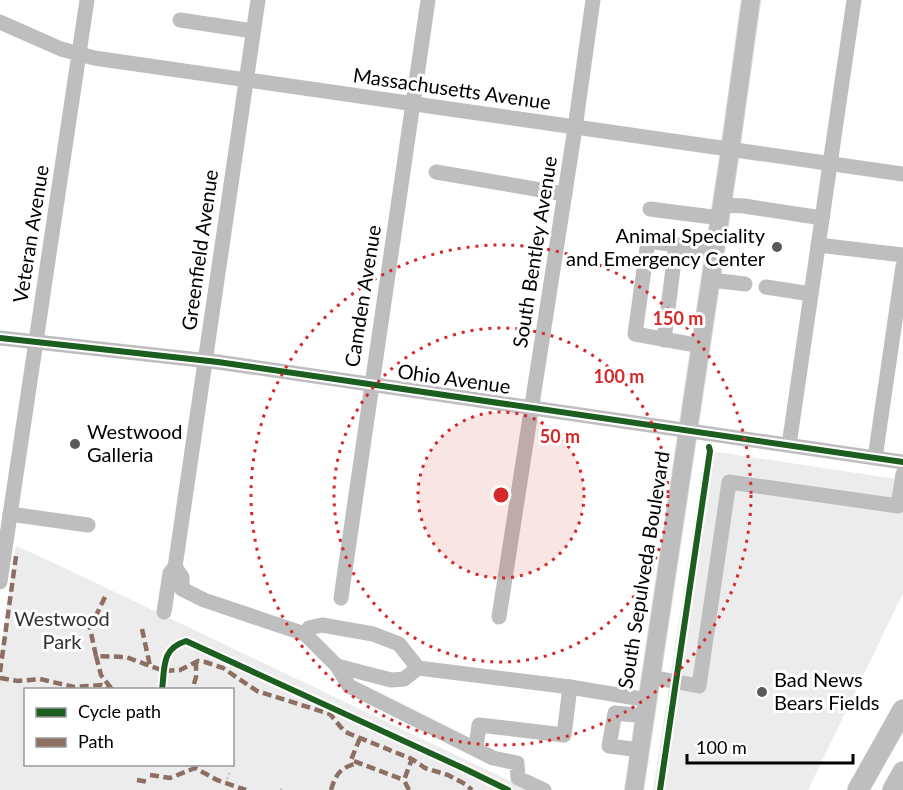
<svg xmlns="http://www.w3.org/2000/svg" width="903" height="790" font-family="Lato,sans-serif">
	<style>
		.green { fill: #ececec; fill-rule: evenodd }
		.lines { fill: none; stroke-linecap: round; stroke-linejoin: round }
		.major-casing { stroke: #dbdbdb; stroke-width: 20 }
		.highway-casing { stroke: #dbdbdb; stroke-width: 22 }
		.path { stroke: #b9b9b9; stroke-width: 2; stroke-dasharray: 1.5 3; stroke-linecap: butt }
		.minor { stroke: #bebebe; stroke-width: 15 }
		.major { stroke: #bebebe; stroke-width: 18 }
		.highway { stroke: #bebebe; stroke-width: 21 }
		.quiet { stroke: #8d6e63; stroke-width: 4.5; stroke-dasharray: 9 4.5; stroke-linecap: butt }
		.cycleway-casing { stroke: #fff; stroke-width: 10 }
		.cycleway { stroke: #1b5e20; stroke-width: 6 }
		.ring { fill: none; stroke: #d62828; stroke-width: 3; stroke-dasharray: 3 6 }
		.poi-dot { fill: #595959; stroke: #fff; stroke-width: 2 }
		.labels { text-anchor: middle; stroke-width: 6; stroke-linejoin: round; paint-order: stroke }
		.street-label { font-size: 20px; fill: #000; stroke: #fff }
		.poi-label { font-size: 20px; fill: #000; stroke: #fff; text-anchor: start }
		.park-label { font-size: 20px; fill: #333; stroke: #fff }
		.centre { fill: #d62828; stroke: #fff; stroke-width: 3 }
		.ring-label { font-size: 18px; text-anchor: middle; font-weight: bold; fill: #d62828; stroke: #fff; stroke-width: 6; stroke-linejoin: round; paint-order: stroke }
	</style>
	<rect width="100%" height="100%" fill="#fff"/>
	<g class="green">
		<path d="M718,452L903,480V593L808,790H653L704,458Z"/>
		<path d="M16,546L52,562L529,790H0V654ZM26,690H232V764H26Z"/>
	</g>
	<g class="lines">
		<defs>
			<path id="major" d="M634,790L730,151L751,0"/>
			<g id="highway">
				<path d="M858,790L903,710"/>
				<path d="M893,790L903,772"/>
			</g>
		</defs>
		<use href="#major" class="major-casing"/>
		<use href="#highway" class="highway-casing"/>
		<g class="path">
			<path d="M226,783L229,773"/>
			<path d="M281,790V786"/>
		</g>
		<g class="minor">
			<path d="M180,20L253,31"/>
			<path d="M0,22L61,49L94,58L903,174"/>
			<path d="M436,172L565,194"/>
			<path d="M722,205L744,206L822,218"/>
			<path d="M650,209L720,218"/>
			<path d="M676,245L715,252"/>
			<path d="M818,245L903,255"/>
			<path d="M711,280L745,284"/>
			<path d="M766,287L811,294"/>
			<path d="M0,338L218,362L903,462"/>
			<path d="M664,340L676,245L648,241L635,334L701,346"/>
			<path d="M789,445L854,0"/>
			<path d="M875,458L903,266"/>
			<path d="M10,514L88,525"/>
			<path d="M175,567L182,577V589L204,600L305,634L337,666L349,686L493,758L517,763L518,778L544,790"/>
			<path d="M0,582L87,0"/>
			<path d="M341,598L428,0"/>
			<path d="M164,612L170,573L175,567L258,0"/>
			<path d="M499,617L575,128L593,0"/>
			<path d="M305,634L309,628L322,625L373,634L399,644L418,668L570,687"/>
			<path d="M337,666L391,680L404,679L418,668"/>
			<path d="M651,677L699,686L729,482L898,506L903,474"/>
			<path d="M476,748L479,725L564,735L570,687L648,700"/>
			<path d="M640,750L609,746L615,713L645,716"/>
		</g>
		<use href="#major" class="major"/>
		<use href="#highway" class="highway"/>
		<g class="quiet">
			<path d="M105,597L90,628L96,656L126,657L164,671L180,670L198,661L205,662L223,668L257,691L330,714L344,731L350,734L412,759L425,768L448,775L465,784L472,790"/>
			<path d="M142,629L150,666"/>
			<path d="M96,656L101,675L111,688"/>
			<path d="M0,672L16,556"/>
			<path d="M0,678L18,681L40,679L74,687L102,685L114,690"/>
			<path d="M194,684L196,677V662"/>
			<path d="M360,738L351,760L404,780"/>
			<path d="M150,775L170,778L195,768L217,780L246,790"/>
			<path d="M137,780L149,782"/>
			<path d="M331,790C336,773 341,767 359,763"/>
			<path d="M409,790L404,780L412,759"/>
		</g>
		<defs>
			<g id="cycleway">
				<path d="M0,338L218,362L903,462"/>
				<path d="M162,690C165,667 161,649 186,641L465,769L508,790"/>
				<path d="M660,790L710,451L709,447"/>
			</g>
		</defs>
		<use href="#cycleway" class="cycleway-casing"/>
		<use href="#cycleway" class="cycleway"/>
	</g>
	<circle cx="501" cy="495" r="83" fill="#d62828" fill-opacity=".12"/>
	<g class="ring">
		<circle cx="501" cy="495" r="83"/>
		<circle cx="501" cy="495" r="167"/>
		<circle cx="501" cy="495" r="250"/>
	</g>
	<g class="poi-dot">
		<circle cx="777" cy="247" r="6"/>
		<circle cx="75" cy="444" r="6"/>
		<circle cx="762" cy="692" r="6"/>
	</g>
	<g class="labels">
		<g class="street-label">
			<text transform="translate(452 89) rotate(8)" y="7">Massachusetts Avenue</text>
			<text transform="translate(31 234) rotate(-81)" y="7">Veteran Avenue</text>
			<text transform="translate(200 250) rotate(-82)" y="7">Greenfield Avenue</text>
			<text transform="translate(535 252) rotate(-81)" y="7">South Bentley Avenue</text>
			<text transform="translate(363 296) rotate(-81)" y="7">Camden Avenue</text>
			<text transform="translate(454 379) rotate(8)" y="7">Ohio Avenue</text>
			<text transform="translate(644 570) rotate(-81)" y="7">South Sepulveda Boulevard</text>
		</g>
		<g class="poi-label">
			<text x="765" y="243" text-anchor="end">Animal Speciality<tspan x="765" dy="23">and Emergency Center</tspan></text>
			<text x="87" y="439">Westwood<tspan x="87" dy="23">Galleria</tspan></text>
			<text x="774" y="687">Bad News<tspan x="774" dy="23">Bears Fields</tspan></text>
		</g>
		<g class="park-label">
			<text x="62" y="626">Westwood<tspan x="62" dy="23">Park</tspan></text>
		</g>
	</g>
	<circle cx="501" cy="495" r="9" class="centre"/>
	<g class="ring-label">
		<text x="678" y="325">150 m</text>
		<text x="619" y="383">100 m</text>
		<text x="560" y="443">50 m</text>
	</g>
	<rect x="24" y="688" width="210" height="78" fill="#ffffff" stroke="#999999" stroke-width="1.5"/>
	<rect x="36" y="708" width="30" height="9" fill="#1b5e20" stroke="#999999" stroke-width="1.5"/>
	<text x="78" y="718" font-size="18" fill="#000000">Cycle path</text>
	<rect x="36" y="738" width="30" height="9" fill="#8d6e63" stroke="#999999" stroke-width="1.5"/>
	<text x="78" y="748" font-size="18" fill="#000000">Path</text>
	<path d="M687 754v9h166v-9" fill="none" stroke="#000000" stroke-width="3"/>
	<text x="696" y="754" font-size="18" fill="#000000" stroke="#ffffff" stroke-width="4.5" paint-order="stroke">100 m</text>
</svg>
